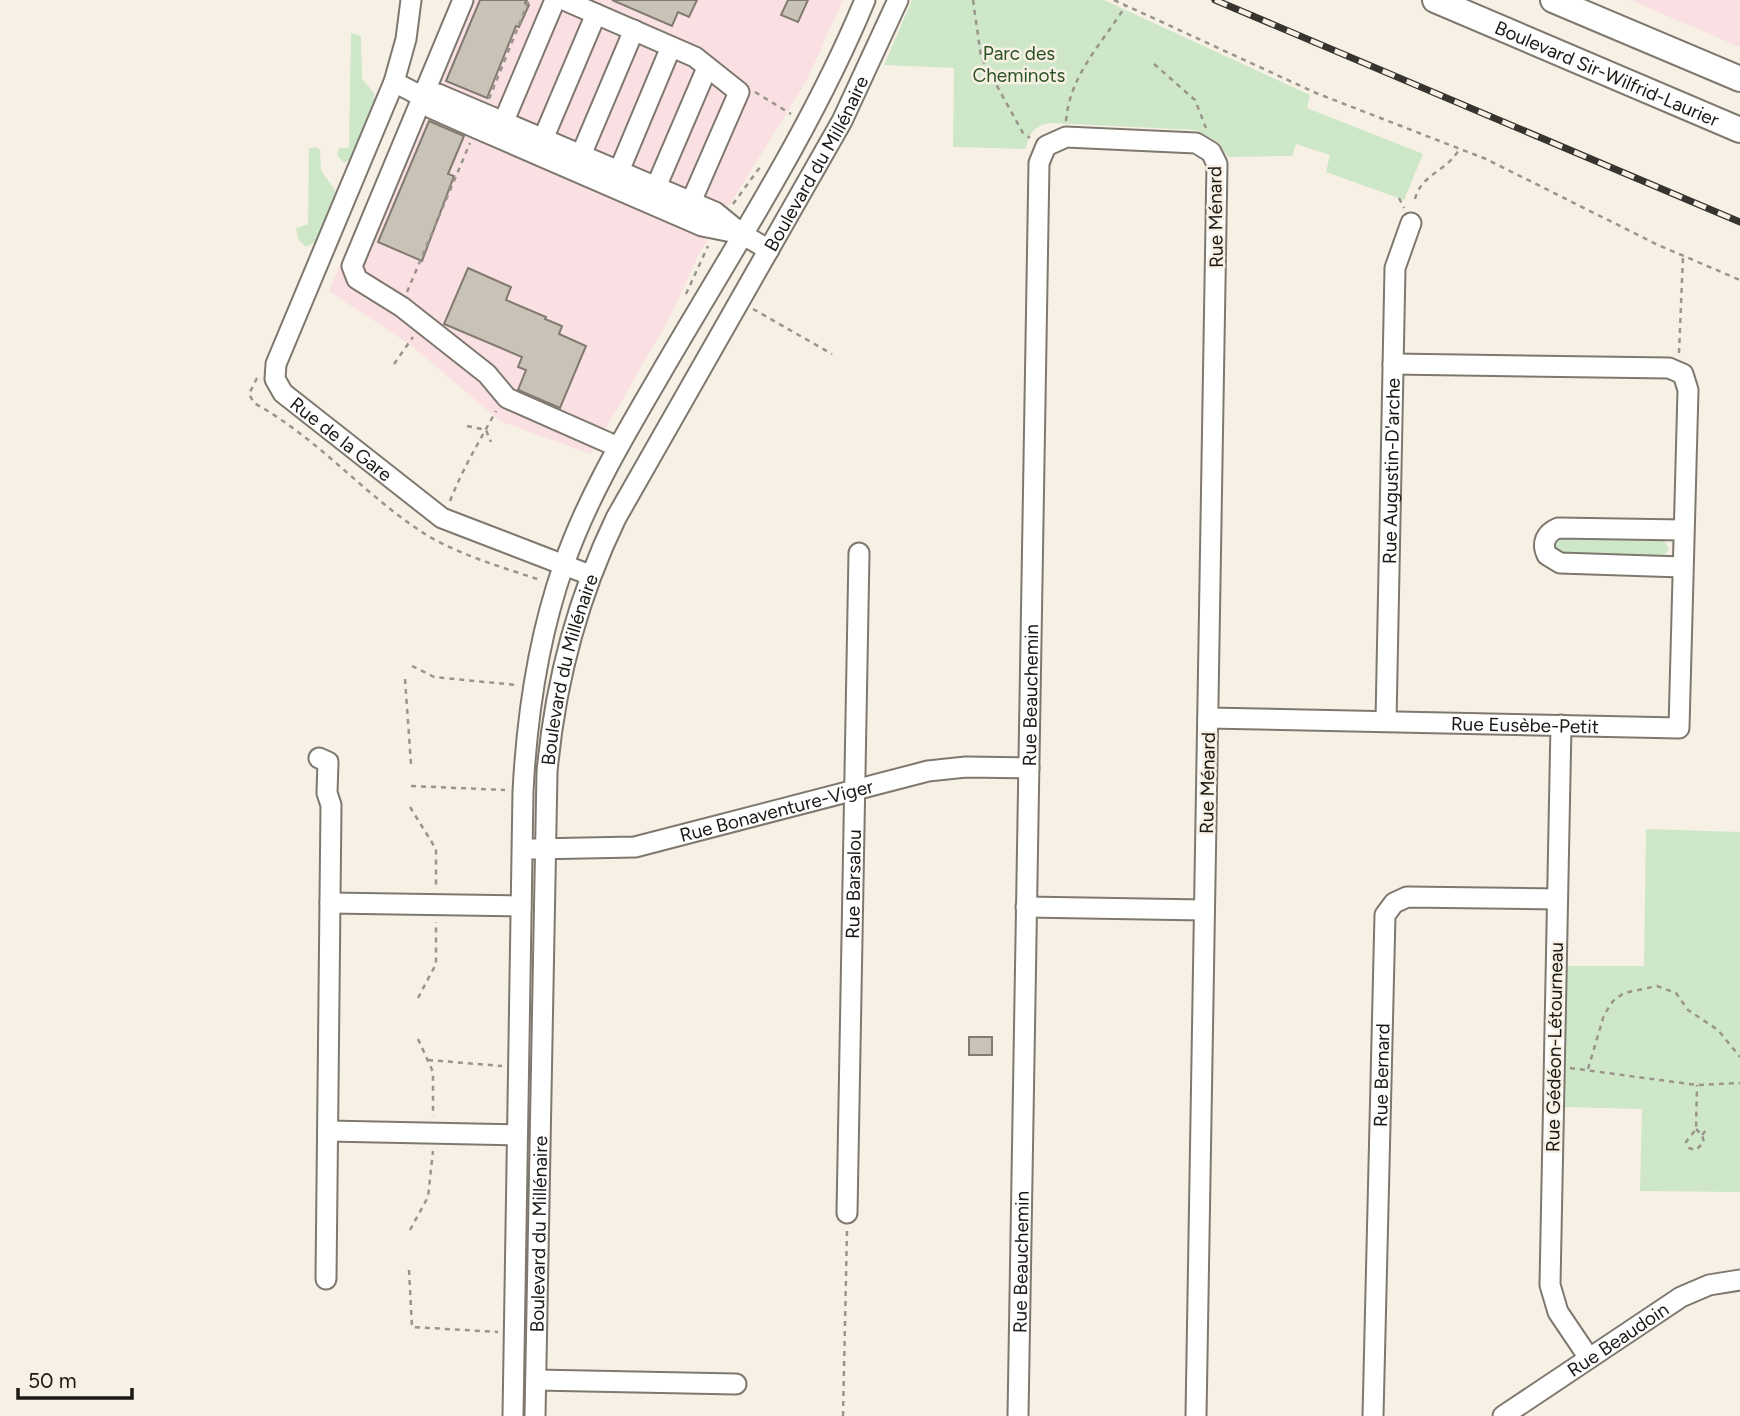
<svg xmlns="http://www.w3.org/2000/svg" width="1740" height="1416" font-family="Figtree,sans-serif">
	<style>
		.commercial { fill: #fadfe3 }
		.green { fill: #cee7c8 }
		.building { fill: #c9c2b7; stroke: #817a70; stroke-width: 2 }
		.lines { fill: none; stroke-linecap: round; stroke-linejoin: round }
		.minor-casing { stroke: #7e786e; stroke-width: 23 }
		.major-casing { stroke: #7e786e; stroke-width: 28 }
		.path { stroke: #9a958c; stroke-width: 2.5; stroke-dasharray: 5 5; stroke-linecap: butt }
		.minor { stroke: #fff; stroke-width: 19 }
		.major { stroke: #fff; stroke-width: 24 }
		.rail-casing { stroke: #37342f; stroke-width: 7 }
		.rail { stroke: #f7f0e4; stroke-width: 4.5; stroke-dasharray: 13; stroke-linecap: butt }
		.labels { text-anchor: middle; stroke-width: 5; stroke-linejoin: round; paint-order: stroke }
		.park-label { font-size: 19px; fill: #2c5224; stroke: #f7f0e4 }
		.street-label { font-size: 19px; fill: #1c1915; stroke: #f7f0e4 }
	</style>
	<rect width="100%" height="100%" fill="#f7f0e4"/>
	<g class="commercial">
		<path d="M453,0H843L806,82L699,254L670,317L591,454L500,421L412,346L329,291Z"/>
		<path d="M1630,0H1740V47L1688,25Z"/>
	</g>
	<g class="green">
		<path d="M912,0H1104L1310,95L1307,108L1423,154L1404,200L1326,172L1330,155L1296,144L1292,156L1228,157L1218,142L1196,130L1051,123C1035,125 1028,134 1026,149L953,147L954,68L884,65Z"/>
		<path d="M351,33L361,36L362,79L374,93L375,100L351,158L344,163L337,155L339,148H349Z"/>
		<path d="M316,147L320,150L321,170L336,192L315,242L306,247L298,239L296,228L308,224L309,148Z"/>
		<path d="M1560,536L1663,539L1669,549L1662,558L1562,556L1557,553L1553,546Z"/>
		<path d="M1646,829L1740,832V1192L1640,1191L1642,1109L1564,1107L1567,966H1644Z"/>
	</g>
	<g class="building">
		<path d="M480,0H527L525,3L529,5L519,27L516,26L487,98L446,81Z"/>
		<path d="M612,0H697L689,17L678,12L672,26Z"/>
		<path d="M788,0H808L798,22L781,15Z"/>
		<path d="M429,121L464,136L448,174L454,176L422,261L378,242Z"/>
		<path d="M468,268L511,287L506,300L546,317L545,319L562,326L559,334L586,346L560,408L518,390L526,370L518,367L522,357L444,324Z"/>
		<rect x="969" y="1037" width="23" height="18"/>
	</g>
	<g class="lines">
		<defs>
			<g id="minor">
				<path id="s1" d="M411,0L406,39L394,82L276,364L275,379L283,393L442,518L590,575"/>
				<path d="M463,0L352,266L357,279L402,307L487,374L507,398L618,447"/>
				<path d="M564,0L695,57L739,92L691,202"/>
				<path d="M394,82L423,97L431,108L476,128L702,226L742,234"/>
				<path d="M423,97L438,94L715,212L742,234L769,250"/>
				<path d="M503,123L555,0"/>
				<path d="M543,139L596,14"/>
				<path d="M581,155L634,30"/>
				<path d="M619,171L671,47"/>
				<path d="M656,187L707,68"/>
				<path d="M1682,567L1560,563L1547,555C1541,543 1546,533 1558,528L1683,530"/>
				<path id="s2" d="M1208,718L1679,728L1688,390L1683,374L1669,368L1393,364"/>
				<path id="s3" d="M1386,721L1395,268L1411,223"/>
				<path d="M1561,725L1550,1285L1558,1312L1589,1358"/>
				<path d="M319,758L328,762L327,793L331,805L326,1279"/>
				<path id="s4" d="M533,849L635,847L928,771L966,767L1029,768"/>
				<path d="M330,903L521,906"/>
				<path d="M1026,907L1204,910"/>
				<path d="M328,1131L517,1135"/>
				<path id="s5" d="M847,1213L859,553"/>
				<path d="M536,1380L736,1384"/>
				<path d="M513,1416L523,792C527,713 538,638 564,564C589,493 628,430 665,366C735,246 812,128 865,0"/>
				<path id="s6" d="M535,1416L547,772C555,683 577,599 616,518L842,121L898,0"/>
				<path id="s7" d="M1018,1416L1039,163L1046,146L1066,137L1196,143L1211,152L1217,164L1196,1416"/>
				<path id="s8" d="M1373,1416L1385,915L1394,903L1407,897L1557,899"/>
				<path id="s9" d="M1503,1416L1681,1297L1709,1285L1740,1280"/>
			</g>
			<g id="major">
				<path id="s10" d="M1435,0L1740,130"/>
				<path d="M1553,0L1740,79"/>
			</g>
		</defs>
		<use href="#minor" class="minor-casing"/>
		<use href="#major" class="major-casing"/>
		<g class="path">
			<path d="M973,0L981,57L1023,133L1030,138"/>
			<path d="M1114,0L1316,93L1486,159L1658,245L1740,280"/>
			<path d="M1154,64L1195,100L1206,128"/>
			<path d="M755,92L791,114"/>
			<path d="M489,99L529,0"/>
			<path d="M1066,121C1070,74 1102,44 1126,5"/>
			<path d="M1399,198L1404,208"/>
			<path d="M1415,199C1421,174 1449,170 1459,149"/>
			<path d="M733,204L760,167"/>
			<path d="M407,292L470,143"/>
			<path d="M686,294L708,246"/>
			<path d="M753,309L832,354"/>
			<path d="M1679,353L1683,256"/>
			<path d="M394,364L413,337"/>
			<path d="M257,378L249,394L254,403C318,438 364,495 425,534C459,555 502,567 540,580"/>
			<path d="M467,426L486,430L491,442"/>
			<path d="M450,501C463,468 479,442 496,411"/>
			<path d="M412,666L434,677L516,685"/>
			<path d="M405,679L411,764"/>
			<path d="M411,786L505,790"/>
			<path d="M410,807L436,849V887"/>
			<path d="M418,998L436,964V922"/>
			<path d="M418,1039L433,1072V1116"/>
			<path d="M428,1060L502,1066"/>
			<path d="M1570,1068L1697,1085L1740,1083"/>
			<path d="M1588,1069L1604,1015L1613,1001L1624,993L1657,986L1676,993L1688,1010L1718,1030L1740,1057"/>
			<path d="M1696,1129L1702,1135L1704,1142L1696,1150L1689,1148L1686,1142L1696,1129L1697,1085"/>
			<path d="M1702,1135L1707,1129"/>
			<path d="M410,1230L428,1197L433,1151"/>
			<path d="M409,1270L412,1327L498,1332"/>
			<path d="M843,1416L847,1230"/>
		</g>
		<use href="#minor" class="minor"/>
		<use href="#major" class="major"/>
		<defs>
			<path id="rail" d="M1215,0L1740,222"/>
		</defs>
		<use href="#rail" class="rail-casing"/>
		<use href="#rail" class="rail"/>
	</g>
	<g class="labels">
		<g class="park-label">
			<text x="1019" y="60">Parc des<tspan x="1019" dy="22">Cheminots</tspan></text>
		</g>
		<g class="street-label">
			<text dy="7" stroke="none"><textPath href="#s10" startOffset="187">Boulevard Sir-Wilfrid-Laurier</textPath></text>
			<text dy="7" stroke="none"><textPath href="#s6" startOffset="1316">Boulevard du Millénaire</textPath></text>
			<text transform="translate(1215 217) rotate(-91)" y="7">Rue Ménard</text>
			<text dy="7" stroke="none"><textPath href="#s1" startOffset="495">Rue de la Gare</textPath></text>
			<text dy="7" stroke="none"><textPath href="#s3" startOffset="250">Rue Augustin-D'arche</textPath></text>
			<text dy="7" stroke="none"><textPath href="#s6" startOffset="749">Boulevard du Millénaire</textPath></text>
			<text dy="7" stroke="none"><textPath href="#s7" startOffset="721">Rue Beauchemin</textPath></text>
			<text dy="7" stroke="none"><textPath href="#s2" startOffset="317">Rue Eusèbe-Petit</textPath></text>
			<text transform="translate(1207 783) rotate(-89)" y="7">Rue Ménard</text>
			<text dy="7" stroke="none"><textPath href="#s4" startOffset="248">Rue Bonaventure-Viger</textPath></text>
			<text dy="7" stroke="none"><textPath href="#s5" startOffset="329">Rue Barsalou</textPath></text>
			<text transform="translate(1554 1047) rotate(-89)" y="7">Rue Gédéon-Létourneau</text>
			<text dy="7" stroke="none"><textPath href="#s8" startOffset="341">Rue Bernard</textPath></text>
			<text dy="7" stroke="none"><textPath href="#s6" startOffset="182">Boulevard du Millénaire</textPath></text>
			<text dy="7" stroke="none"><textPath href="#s7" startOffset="154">Rue Beauchemin</textPath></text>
			<text dy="7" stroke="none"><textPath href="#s9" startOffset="138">Rue Beaudoin</textPath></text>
		</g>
	</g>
	<path d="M18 1388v10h114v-10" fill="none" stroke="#1c1915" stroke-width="3.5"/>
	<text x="28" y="1388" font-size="21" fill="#1c1915" stroke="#f7f0e4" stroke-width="5" paint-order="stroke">50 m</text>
</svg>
